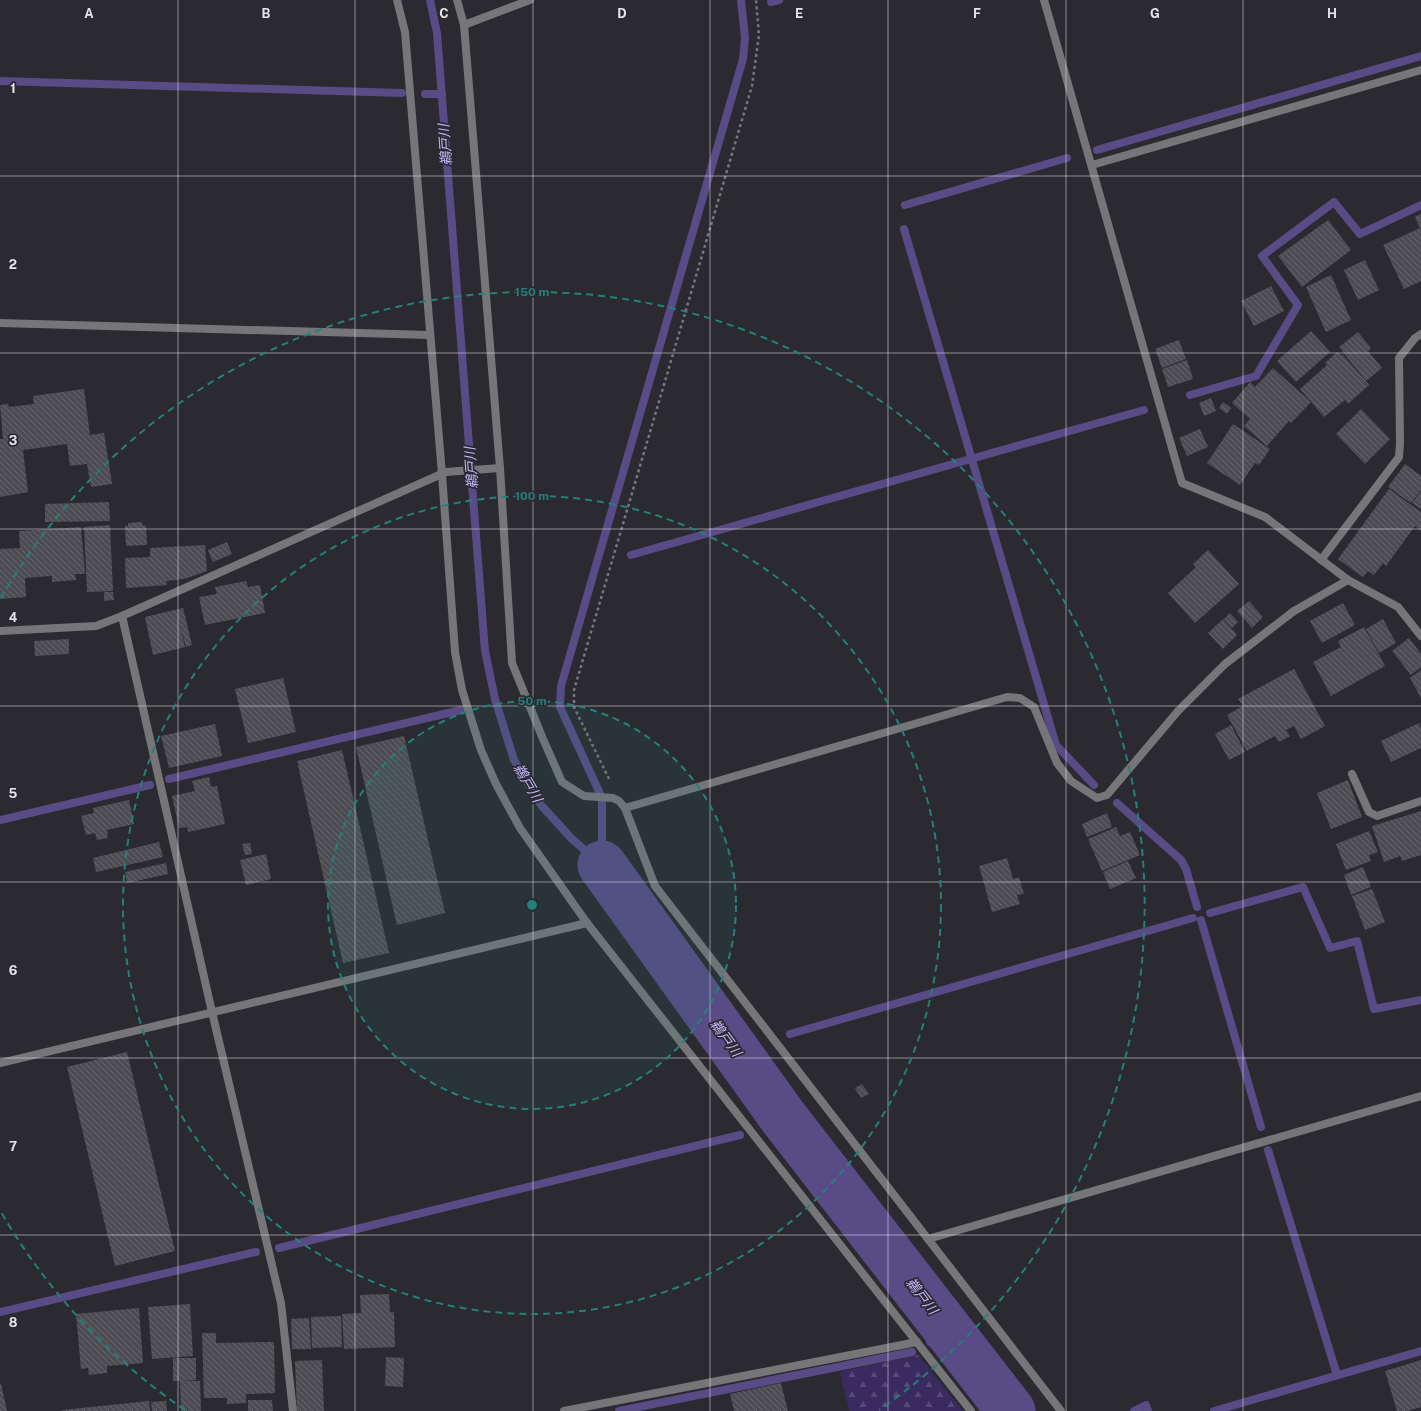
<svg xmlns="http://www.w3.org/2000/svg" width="1421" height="1411" font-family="'Public Sans','Noto Sans JP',sans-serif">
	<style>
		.forest { fill: url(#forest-firs) }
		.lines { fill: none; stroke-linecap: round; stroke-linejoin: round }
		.stream { stroke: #594b86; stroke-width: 8 }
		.river { stroke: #594b86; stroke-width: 49 }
		.building { fill: url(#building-back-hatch) }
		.path { stroke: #78777c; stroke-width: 2.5; stroke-dasharray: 3 3; stroke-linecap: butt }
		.lane { stroke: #767578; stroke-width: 8 }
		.street { stroke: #767578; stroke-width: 8 }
		.grid { fill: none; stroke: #e5e4e9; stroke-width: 1; stroke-opacity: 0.55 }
		.ring { fill: none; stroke: #24817a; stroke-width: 2; stroke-dasharray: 7 5 }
		.labels { text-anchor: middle; stroke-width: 3.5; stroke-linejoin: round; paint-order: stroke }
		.water-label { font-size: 14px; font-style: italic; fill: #c5b7fe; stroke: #2b2a30 }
		.grid-label { font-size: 13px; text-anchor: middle; font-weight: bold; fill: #e5e4e9; stroke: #2b2a30; stroke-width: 3.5; stroke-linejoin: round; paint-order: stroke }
		.centre { fill: #24817a; stroke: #2b2a30; stroke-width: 2 }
		.ring-label { font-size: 12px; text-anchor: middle; font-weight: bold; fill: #24817a; stroke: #2b2a30; stroke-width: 3.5; stroke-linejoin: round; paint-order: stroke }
	</style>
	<defs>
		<pattern id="forest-firs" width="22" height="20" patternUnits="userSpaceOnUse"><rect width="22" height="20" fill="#392a60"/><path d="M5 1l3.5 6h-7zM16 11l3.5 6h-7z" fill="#564977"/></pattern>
		<pattern id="building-back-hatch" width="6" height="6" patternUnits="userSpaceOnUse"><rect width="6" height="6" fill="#4d4c52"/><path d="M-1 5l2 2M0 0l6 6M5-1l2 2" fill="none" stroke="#66666b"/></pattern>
	</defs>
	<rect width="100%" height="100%" fill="#2b2a30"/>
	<path class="forest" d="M918,1355L963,1411H849L840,1372Z"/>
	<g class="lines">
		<g class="stream">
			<path d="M430,0L437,33L485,651L495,699L514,760L541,805L572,839L602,865"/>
			<path d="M771,2L779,0"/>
			<path d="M0,81L402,93"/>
			<path d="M425,94H442"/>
			<path d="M1097,150L1421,56"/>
			<path d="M905,205L1067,158"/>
			<path d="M904,229L1056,745L1094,785"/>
			<path d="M1190,395L1256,376L1298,305L1262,256L1334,202L1360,234L1421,205"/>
			<path d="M631,555L1144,410"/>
			<path d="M169,779L461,710"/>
			<path d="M1117,803L1181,860L1186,869L1197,907"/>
			<path d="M0,820L150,785"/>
			<path d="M602,865V798L560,707L561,686L743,59L745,38L741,0"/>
			<path d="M1210,913L1303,887L1330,948L1357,941L1374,1009L1421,1000"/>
			<path d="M1201,920L1261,1127"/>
			<path d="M790,1034L1193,918"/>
			<path d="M774,1122L783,1117"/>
			<path d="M1268,1150L1337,1375"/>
			<path d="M279,1248L740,1135"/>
			<path d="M0,1312L256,1252"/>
			<path d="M930,1342L949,1331"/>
			<path d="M619,1411L912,1352"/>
			<path d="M1134,1411L1146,1405L1148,1411"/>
			<path d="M1214,1411L1421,1351"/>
		</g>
		<path class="river" d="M602,865L783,1117L1011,1411"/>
	</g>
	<g class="building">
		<path d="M1421,214V281L1404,289L1383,245L1420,228L1415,217Z"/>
		<path d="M1328,220L1351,250L1302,287L1278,256Z"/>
		<path d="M1365,260L1379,290L1358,300L1344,270Z"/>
		<path d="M1331,275L1351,320L1326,332L1306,287Z"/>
		<path d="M1271,286L1284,311L1254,326L1241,301Z"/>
		<path d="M1311,331L1330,352L1296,382L1277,361Z"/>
		<path d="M1358,332L1371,348L1368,351L1382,368L1366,381L1339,347Z"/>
		<path d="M1179,340L1186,359L1162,368L1155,349Z"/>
		<path d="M1337,352L1341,355L1342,354L1369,385L1348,404L1345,400L1324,417L1300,389L1327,365L1325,363Z"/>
		<path d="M1187,360L1193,379L1168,387L1162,369Z"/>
		<path d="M1273,368L1311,402L1291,423L1289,421L1267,446L1244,426L1250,419L1232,403L1250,382L1255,387Z"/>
		<path d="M84,389L90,435L104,433L112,484L91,487L87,464L70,466L67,444L23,450L28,492L0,497V439H3L0,405L8,404L9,407L34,404L33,396Z"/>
		<path d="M1211,398L1216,411L1204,416L1199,403Z"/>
		<path d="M1223,402L1231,408L1227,414L1219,408Z"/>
		<path d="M1361,409L1390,439L1365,464L1336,434Z"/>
		<path d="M1233,424L1270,449L1259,465L1255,463L1240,485L1207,463Z"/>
		<path d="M1200,429L1208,447L1187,456L1179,438Z"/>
		<path d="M1405,464L1421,476V490L1411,503L1388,487Z"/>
		<path d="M1389,489L1421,512V531L1415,526L1386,566L1383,563L1374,575L1368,571L1363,577L1338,559Z"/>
		<path d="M1421,491V509L1412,503Z"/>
		<path d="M109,502L110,521L45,522V504Z"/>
		<path d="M142,522L143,526L146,525L147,545L126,546L125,526H128V523Z"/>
		<path d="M110,525L113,591L87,592L84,527Z"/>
		<path d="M81,527L85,574H75L76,580L52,582V576L25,578L26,597L0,599V549L20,548L19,531Z"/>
		<path d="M227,542L232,554L213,562L208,550Z"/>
		<path d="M205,545L207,571L184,579L166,581L167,585L126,588L125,558L150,557V548Z"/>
		<path d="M1208,550L1239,584L1195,623L1168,593L1196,567L1193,564Z"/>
		<path d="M246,581L248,587L260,585L265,613L205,625L199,597L217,594L215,587Z"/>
		<path d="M104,592H113L114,600L104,601Z"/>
		<path d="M1249,601L1263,617L1252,628L1237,611Z"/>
		<path d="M1343,603L1355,625L1322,643L1310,621Z"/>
		<path d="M183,608L192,645L186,647L180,625L185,647L153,655L145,617Z"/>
		<path d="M1230,613L1238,622L1232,628L1224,619Z"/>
		<path d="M1223,619L1237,635L1223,649L1208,633Z"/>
		<path d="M1383,619L1396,643L1379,653L1366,629Z"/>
		<path d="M1364,627L1385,666L1331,696L1313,662L1341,647L1338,641Z"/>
		<path d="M1409,638L1421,654V667L1411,675L1392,651Z"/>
		<path d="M69,639V654L35,656L34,641Z"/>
		<path d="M1294,669L1325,726L1301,739L1294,726L1286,730L1290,736L1279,742L1275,736L1247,751L1227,715L1243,706L1238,699Z"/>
		<path d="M1421,670V698L1410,678Z"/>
		<path d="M283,678L296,732L248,743L235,689Z"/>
		<path d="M1419,723L1421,728V748L1391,762L1381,741Z"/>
		<path d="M215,724L222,756L169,768L161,736Z"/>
		<path d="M1231,725L1245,752L1229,760L1215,734Z"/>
		<path d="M404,736L445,913L397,925L356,747Z"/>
		<path d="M342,750L389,953L343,963L297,761Z"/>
		<path d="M209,777L211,787L217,786L225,824L188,832L187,827L179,828L172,796L195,791L192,781Z"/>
		<path d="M1348,780L1362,817L1331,829L1317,793Z"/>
		<path d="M129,800L134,824L107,830L108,838L97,840L95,833L86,835L81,816L94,813L93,808Z"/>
		<path d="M1421,811V855L1402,861L1400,856L1384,862L1372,826Z"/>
		<path d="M1107,813L1112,827L1087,837L1082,824Z"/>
		<path d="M1116,827L1120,836L1130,832L1140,855L1102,871L1088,839Z"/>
		<path d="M1369,831L1378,852L1369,855L1371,861L1346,870L1336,844Z"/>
		<path d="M159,842L163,857L96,872L93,858Z"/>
		<path d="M250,843L252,854L245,855L242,844Z"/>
		<path d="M266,854L271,879L246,885L240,860Z"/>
		<path d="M1007,858L1013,879L1019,877L1024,894L1017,895L1020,904L992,912L979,866Z"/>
		<path d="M1128,861L1136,878L1110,889L1103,872Z"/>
		<path d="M166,863L168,874L127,883L125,872Z"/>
		<path d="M1363,867L1371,887L1351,895L1344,875Z"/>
		<path d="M1372,889L1385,922L1365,930L1352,896Z"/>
		<path d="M127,1052L175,1251L115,1266L67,1067Z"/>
		<path d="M862,1084L869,1094L861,1098L855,1088Z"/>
		<path d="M389,1294L390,1312H394L395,1347L344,1349L342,1314L361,1313L360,1295Z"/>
		<path d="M190,1304L193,1356L152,1359L148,1307Z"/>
		<path d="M139,1308L143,1363L107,1366V1373L89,1375L88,1368L81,1369L76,1314Z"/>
		<path d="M341,1316L342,1347L312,1348L311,1317Z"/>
		<path d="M309,1318L311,1349H292L291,1319Z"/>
		<path d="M202,1333H216V1343L274,1342L275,1393L246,1394V1403L227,1404V1398H204Z"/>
		<path d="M386,1357L404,1358L403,1387L385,1386Z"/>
		<path d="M173,1358H196V1380L182,1381H200L201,1411H181L180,1381H173Z"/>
		<path d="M322,1360L324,1411H297L295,1361Z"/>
		<path d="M1421,1360V1407L1407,1411H1397L1385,1371Z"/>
		<path d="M781,1383L788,1411H734L730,1394Z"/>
		<path d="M0,1384H1L7,1411H0Z"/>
		<path d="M248,1400H272L273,1411H248Z"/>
		<path d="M149,1401L150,1411H62V1410Z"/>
		<path d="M166,1401L167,1411H152L151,1402Z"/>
	</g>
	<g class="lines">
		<path class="path" d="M609,779L574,707V690L752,86L759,35L756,0"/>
		<path class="lane" d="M1352,774L1369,812L1377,816L1421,801"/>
		<g class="street">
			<path d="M397,0L405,32L442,474L455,652L462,690L481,750L496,784L520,828L587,923L971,1411"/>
			<path d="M457,0L464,25L500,468L512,663L543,739L562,782L584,796L613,798L619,801L625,808L655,886L1061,1411"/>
			<path d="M1044,0L1182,483L1265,517L1348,580L1398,607L1421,636"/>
			<path d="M464,25L530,0"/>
			<path d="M1092,165L1421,70"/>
			<path d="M0,323L430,335"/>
			<path d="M1321,560L1399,457L1400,443L1399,358L1415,338L1421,334"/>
			<path d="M122,616L212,1012L281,1303L293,1411"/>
			<path d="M0,631L96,626L122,616L446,472L500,468"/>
			<path d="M625,808L1007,697L1020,698L1034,707L1057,763L1071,781L1097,798L1107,795L1178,711L1225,664L1294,611L1348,580"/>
			<path d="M0,1063L587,923"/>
			<path d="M928,1239L1421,1096"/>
			<path d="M564,1411L917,1342"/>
		</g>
	</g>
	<path class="grid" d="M178,0V1411M355,0V1411M533,0V1411M710,0V1411M888,0V1411M1066,0V1411M1243,0V1411M0,176H1421M0,353H1421M0,529H1421M0,706H1421M0,882H1421M0,1058H1421M0,1235H1421"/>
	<circle cx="532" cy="905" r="204" fill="#24817a" fill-opacity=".12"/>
	<g class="ring">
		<circle cx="532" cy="905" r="204"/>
		<circle cx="532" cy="905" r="409"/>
		<path d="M185 1410A613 613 0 0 1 1 1212M1 598A613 613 0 1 1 879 1410"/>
	</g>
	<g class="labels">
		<g class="water-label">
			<text transform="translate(445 145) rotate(-94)" y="5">鵜戸川</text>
			<text transform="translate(471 468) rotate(-94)" y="5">鵜戸川</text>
			<text transform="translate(528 783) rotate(59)" y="5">鵜戸川</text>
			<text transform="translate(726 1038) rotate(54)" y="5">鵜戸川</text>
			<text transform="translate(922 1296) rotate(52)" y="5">鵜戸川</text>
		</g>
	</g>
	<g class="grid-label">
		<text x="89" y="18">A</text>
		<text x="266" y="18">B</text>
		<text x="444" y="18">C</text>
		<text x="622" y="18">D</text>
		<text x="799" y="18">E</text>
		<text x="977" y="18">F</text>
		<text x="1155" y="18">G</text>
		<text x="1332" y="18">H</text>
		<text x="13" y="93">1</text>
		<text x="13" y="269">2</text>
		<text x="13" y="445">3</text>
		<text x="13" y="622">4</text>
		<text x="13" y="798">5</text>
		<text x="13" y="975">6</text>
		<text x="13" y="1151">7</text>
		<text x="13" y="1327">8</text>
	</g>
	<circle cx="532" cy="905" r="6" class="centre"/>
	<g class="ring-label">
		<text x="532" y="296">150 m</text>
		<text x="532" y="500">100 m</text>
		<text x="532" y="705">50 m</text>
	</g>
</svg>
